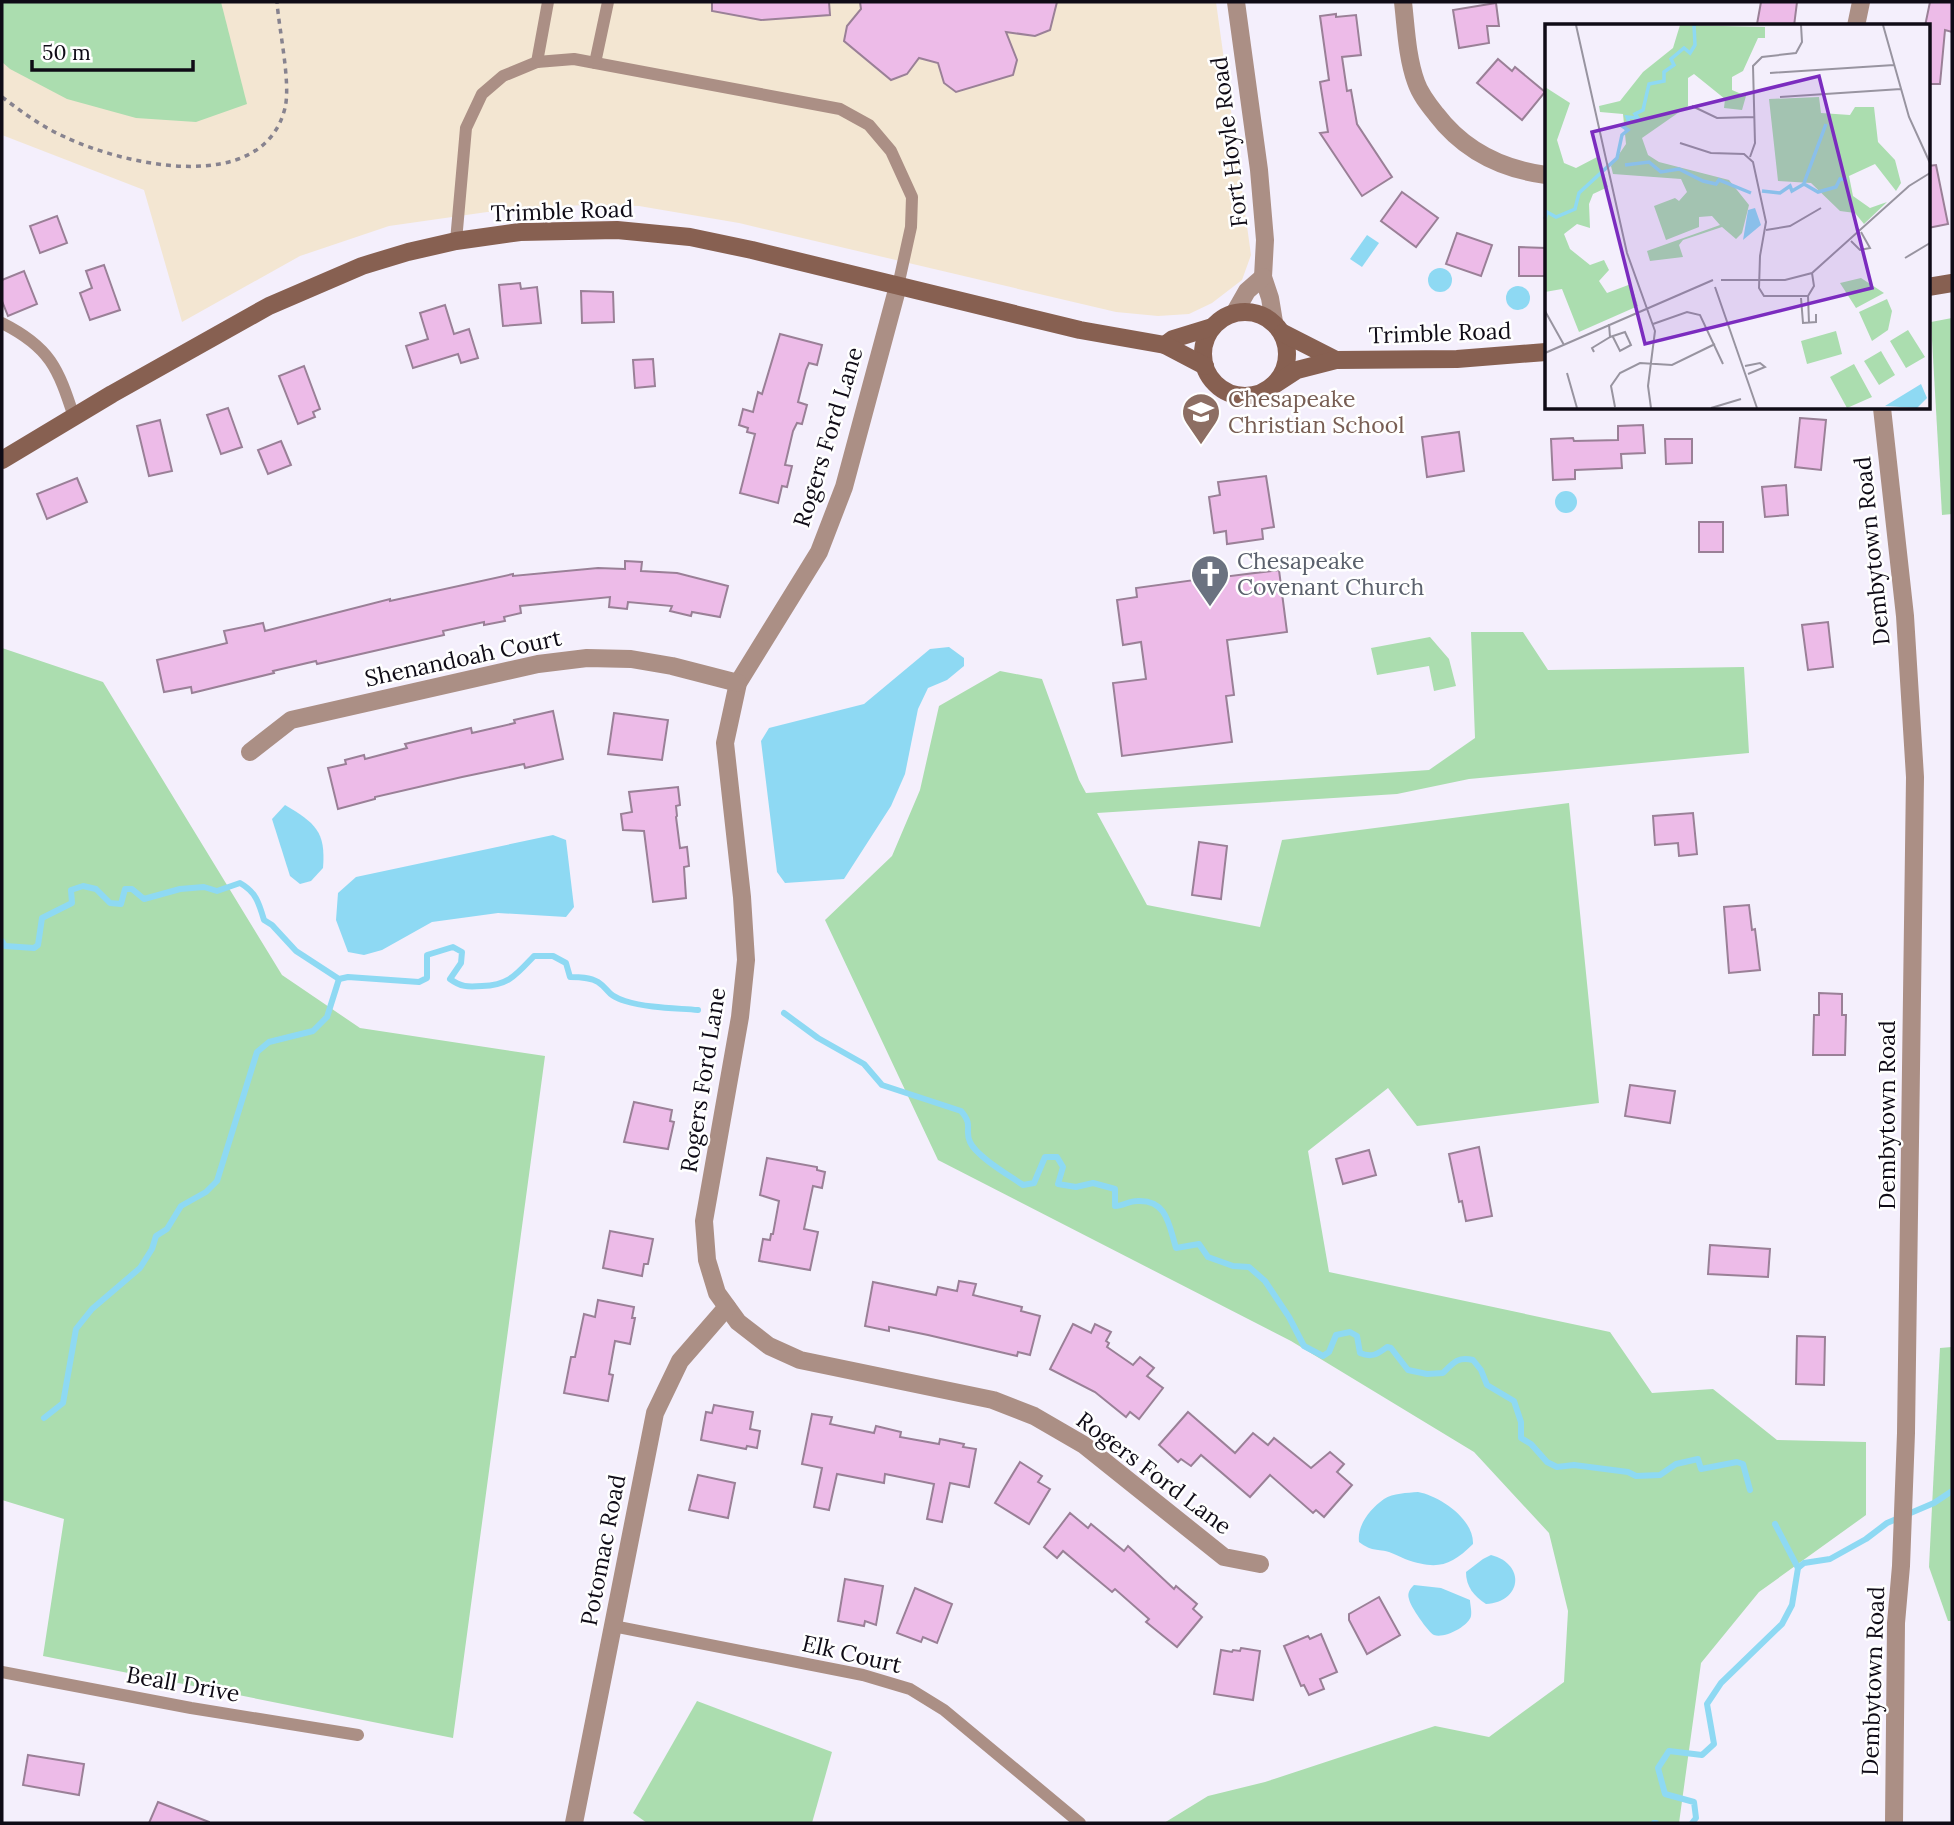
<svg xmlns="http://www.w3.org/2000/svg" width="1954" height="1825" font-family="Lora,serif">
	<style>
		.education { fill: #f3e6d2 }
		.green { fill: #abddaf }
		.water { fill: #8ed9f3 }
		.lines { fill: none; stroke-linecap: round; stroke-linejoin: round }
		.stream { stroke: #8ed9f3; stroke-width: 6 }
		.building { fill: #edbbe8; stroke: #9a8097; stroke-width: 2 }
		.path { stroke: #87838f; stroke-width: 3.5; stroke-dasharray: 5 5; stroke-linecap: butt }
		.lane { stroke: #ab8f85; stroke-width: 12 }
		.street { stroke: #ab8f85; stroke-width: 18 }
		.secondary { stroke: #876051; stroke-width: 18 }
		.labels { text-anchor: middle; stroke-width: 5; stroke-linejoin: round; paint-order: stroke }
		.street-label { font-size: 23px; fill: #0f0b16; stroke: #fff }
		.education-label { font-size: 23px; fill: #785e54; stroke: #fff; text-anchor: start }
		.worship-label { font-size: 23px; fill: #5b616d; stroke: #fff; text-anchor: start }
		.inset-river { fill: none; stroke: #8ed9f3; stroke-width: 3.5 }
		.inset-road { fill: none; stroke: #9894a0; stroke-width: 2 }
		.view { fill: #7b2cbf; fill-opacity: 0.15; stroke: #7b2cbf; stroke-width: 3.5 }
		.inset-edge { fill: none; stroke: #0f0b16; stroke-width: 3.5 }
	</style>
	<rect width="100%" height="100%" fill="#f4effc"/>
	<path class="education" d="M2,2H1216L1251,255L1242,280L1212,303L1189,314L1158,316L1116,312L739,223L639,206L588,205L515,208L389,226L300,256L182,322L144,190L2,135Z"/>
	<g class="green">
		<path d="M2,2H221L247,104L196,122L136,118L67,99L10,69L2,62Z"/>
		<path d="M1952,318V514L1942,515L1931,322Z"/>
		<path d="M1471,632H1523L1548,670L1744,667L1749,753L1469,779L1397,794L1097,813L1147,905L1260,927L1282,840L1569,803L1599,1103L1417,1126L1388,1088L1308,1151L1329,1272L1610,1332L1652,1393L1713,1389L1777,1440L1866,1442V1515L1759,1592L1701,1663L1679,1823H1164L1208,1796L1265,1782L1435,1726L1489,1737L1564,1682L1568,1611L1549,1533L1474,1452L1291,1341L938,1160L825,920L892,856L920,790L939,706L1000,671L1042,679L1079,780L1086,793L1429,770L1475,738Z"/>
		<path d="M1430,637L1449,659L1456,686L1434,691L1429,666L1377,675L1371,648Z"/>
		<path d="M2,648L103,682L282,975L360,1028L545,1056L453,1738L43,1656L64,1519L2,1500Z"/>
		<path d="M1952,1347V1621H1948L1929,1567L1940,1348Z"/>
		<path d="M697,1701L832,1752L812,1823H647L633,1813Z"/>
	</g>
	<g class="water">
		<path d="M1367,235L1379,243L1362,267L1350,259Z"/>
		<circle cx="1440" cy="280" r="12"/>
		<circle cx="1518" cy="298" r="12"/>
		<circle cx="1566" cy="502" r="11"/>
		<path d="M949,647L964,658V666L947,680L928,688L918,709L905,774L891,806L844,879L785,883L777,872L761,741L769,728L864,704L930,649Z"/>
		<path d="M285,805C315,823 326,831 323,868L311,881L300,884L290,876L272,819Z"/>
		<path d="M553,835L566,840L574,907L566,917L498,913L432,922L382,950L364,955L348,952L336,920L338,893L356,877Z"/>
		<path d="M1418,1492C1440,1496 1474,1519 1473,1544C1450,1567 1436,1570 1405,1559C1400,1557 1395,1554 1389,1552C1374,1548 1373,1552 1359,1542C1357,1525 1370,1509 1384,1499C1393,1493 1407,1493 1418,1492Z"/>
		<path d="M1491,1555C1526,1564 1522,1602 1486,1604C1474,1596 1466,1587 1466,1572L1483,1559Z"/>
		<path d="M1414,1585L1441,1588L1470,1600C1470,1604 1472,1611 1471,1616C1469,1626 1444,1639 1434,1635C1428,1632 1410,1606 1409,1599C1407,1593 1410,1589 1414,1585Z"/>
	</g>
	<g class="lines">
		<g class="stream">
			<path d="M2,941L5,946L34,948L38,945L42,918L72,903L71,890L83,886L96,889L110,903L121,904L125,889H132L144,899L180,889L204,887L217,891L240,883C256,892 259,903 264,920L272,925L296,951L339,979L348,977L419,982L427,978V955L453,947L462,952L461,963L450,979C461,987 467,987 482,986C509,985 516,975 534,956H553L566,963L570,977C579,977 590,977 598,982C610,990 606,995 625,1001C648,1008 673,1008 698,1010"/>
			<path d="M784,1013L818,1038L864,1064L882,1085L961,1111C974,1126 964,1129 970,1142C976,1156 1010,1176 1023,1185L1034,1183L1045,1157H1057L1063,1167L1058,1184L1076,1187L1093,1183L1115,1189V1206C1123,1206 1129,1201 1137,1201C1167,1199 1169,1225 1176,1248L1199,1244L1208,1257L1233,1266L1249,1267L1265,1281L1289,1317L1304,1346L1323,1356L1329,1352L1336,1335L1350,1332L1357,1336L1360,1353C1372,1358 1378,1354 1387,1347L1391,1348L1408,1370L1427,1374L1443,1373C1453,1363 1458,1356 1473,1360L1481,1370L1487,1385L1514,1401L1521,1422V1438L1531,1444L1547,1462L1557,1467L1574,1465L1628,1472L1636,1476L1660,1475L1676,1464L1698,1459L1701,1469L1737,1462L1743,1464L1750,1490"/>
			<path d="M44,1418L63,1403L76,1329L92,1309L140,1268L152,1249L156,1236L167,1229L181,1206L206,1192L217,1181L257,1052L269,1042L313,1031L327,1017L339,979"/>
			<path d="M1775,1524L1798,1568"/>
			<path d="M1654,1823H1656"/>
			<path d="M1692,1823L1696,1818L1694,1802L1665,1794L1658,1768L1669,1751L1702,1755L1714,1744L1707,1704L1721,1683L1782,1624L1792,1605L1798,1568L1804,1563L1830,1559L1866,1539L1887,1523L1934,1503L1952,1491"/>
		</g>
	</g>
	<g class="building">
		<path d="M712,2H829L830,15L761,20L712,11Z"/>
		<path d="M860,2H1057L1050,30L1035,36L1006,32L1017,60L1013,75L956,92L944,83L938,63L919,58L907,74L891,80L844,41L847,26L861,9Z"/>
		<path d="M1761,2H1797L1794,26L1757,24Z"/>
		<path d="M1930,2H1952V32L1945,30L1940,84H1928V26H1925Z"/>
		<path d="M1496,3L1499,26H1487L1489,43L1459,48L1453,10Z"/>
		<path d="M1336,14V17L1356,15L1361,55L1342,57L1347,91L1351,90L1357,124L1392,177L1362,196L1320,133L1328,132L1320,82L1329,80L1320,16Z"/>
		<path d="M1498,59L1512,71L1515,67L1545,92L1522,120L1477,83Z"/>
		<path d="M1936,165L1948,224L1928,228V166Z"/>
		<path d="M1402,192L1438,218L1416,247L1381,221Z"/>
		<path d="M57,216L67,243L40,253L30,226Z"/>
		<path d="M1457,233L1492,245L1481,276L1446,264Z"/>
		<path d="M1519,247L1546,248V276H1519Z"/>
		<path d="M104,265L120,310L90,320L80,293L92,288L86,271Z"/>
		<path d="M24,271L37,304L8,316L2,301V280Z"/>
		<path d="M520,283L521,289L537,287L541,323L503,326L499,285Z"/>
		<path d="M581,291L613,292L614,322L582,323Z"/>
		<path d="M445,305L454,334L469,329L478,358L461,363L458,354L413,368L406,346L428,339L420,313Z"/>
		<path d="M780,334L822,345L817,365L809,363L806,370L798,402L807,405L802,424L797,423L793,431L785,465L792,466L787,487L782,486L778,503L740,493L755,434L747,432L748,428L739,425L743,409L753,412L758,392L762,394Z"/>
		<path d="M653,359L655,386L635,388L633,360Z"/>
		<path d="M304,366L320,409L313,412L315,417L298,424L279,376Z"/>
		<path d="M228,408L242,447L221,454L207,415Z"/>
		<path d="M1800,418L1826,420L1821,470L1795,467Z"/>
		<path d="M160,420L172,471L149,476L137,426Z"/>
		<path d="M1643,425L1645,453L1621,454L1622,468L1575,470V479L1553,480L1551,439L1573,438L1574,441L1618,440V426Z"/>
		<path d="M1459,432L1464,471L1427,477L1422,437Z"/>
		<path d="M1665,439H1692V463L1666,464Z"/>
		<path d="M281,441L291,465L268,474L258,450Z"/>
		<path d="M1266,476L1274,527L1262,529L1263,539L1227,544L1226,531L1214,533L1209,497L1220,495L1218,482Z"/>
		<path d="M77,478L87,502L47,519L37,494Z"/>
		<path d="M1786,485L1788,515L1765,517L1762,487Z"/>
		<rect x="1699" y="522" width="24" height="30"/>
		<path d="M625,561L642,562L641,571L677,573L728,586L720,617L692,612L691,616L670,611L672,606L628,602L627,609L609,607L610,597L520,606L521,613L504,617L505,621L484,625V622L443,631L444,635L317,664L316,661L273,671L274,673L192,693L191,687L164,692L157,660L227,643L224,631L263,623L265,631L390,599V601L513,574V576L598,568L625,569Z"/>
		<path d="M1222,567L1223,577L1279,570L1287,632L1227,640L1234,695L1226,696L1232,742L1122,756L1113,683L1146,679L1141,642L1123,645L1117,600L1137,597L1136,588L1195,580L1194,571Z"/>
		<path d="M1828,622L1833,667L1808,670L1802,625Z"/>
		<path d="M553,711L563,759L525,768L524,764L462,777L375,797V799L338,809L328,768L346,764L345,760L364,755L365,759L407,748L405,744L471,728L472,733L515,723L514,720Z"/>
		<path d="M614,713L668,720L662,760L608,754Z"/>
		<path d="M678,787L680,805L676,806L677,816L676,817L680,848L687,847L689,866L684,867L686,898L653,902L644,831L623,830L621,814L632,812L629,792Z"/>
		<path d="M1693,813L1697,854L1679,856L1678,843L1655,845L1653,816Z"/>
		<path d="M1199,842L1227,846L1221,899L1192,895Z"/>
		<path d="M1749,905L1752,930L1755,929L1760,970L1729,973L1724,907Z"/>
		<path d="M1819,993L1842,994V1015H1846L1845,1055H1813L1814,1015H1819Z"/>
		<path d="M1630,1085L1675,1091L1670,1123L1625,1116Z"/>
		<path d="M634,1102L672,1110L670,1121L674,1122L668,1149L624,1142Z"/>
		<path d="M1479,1147L1492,1216L1466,1221L1462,1201L1459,1202L1449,1154Z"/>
		<path d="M1369,1150L1376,1175L1343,1184L1336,1159Z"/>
		<path d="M767,1158L817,1167V1170L825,1172L822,1188L813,1186L804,1229L818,1232L810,1270L759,1261L763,1239L770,1240L771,1234H773L779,1201L760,1195Z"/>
		<path d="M610,1231L653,1239L648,1264H644L642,1276L603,1268Z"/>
		<path d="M1710,1245L1770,1249L1768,1277L1708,1274Z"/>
		<path d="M959,1281L976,1284L973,1295L1022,1307L1021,1311L1040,1316L1030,1355L1018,1352L1017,1356L928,1335L889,1327V1331L865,1326L873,1282L936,1295L938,1287L957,1291Z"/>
		<path d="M598,1300L634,1307L632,1318H635L630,1344L615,1341L609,1374L613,1375L608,1401L564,1393L571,1357H575L584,1314L595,1317Z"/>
		<path d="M1073,1324L1091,1333L1095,1324L1111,1332L1106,1341L1109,1343L1107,1347L1133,1365L1140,1357L1154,1368L1147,1376L1163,1388L1139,1419L1130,1412L1126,1417L1095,1392L1050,1369Z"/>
		<path d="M1797,1336L1825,1337L1824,1385L1796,1384Z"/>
		<path d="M714,1405L753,1412L750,1429L760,1431L757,1448L747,1446L746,1449L701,1440L706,1412L712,1413Z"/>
		<path d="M1188,1412L1235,1453L1253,1433L1268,1445L1274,1438L1311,1468L1330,1452L1344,1464L1337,1472L1352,1485L1324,1517L1316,1510L1313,1513L1270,1475L1250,1497L1201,1455L1191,1466L1181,1459L1178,1462L1159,1445Z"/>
		<path d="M812,1414L832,1417L830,1424L874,1433L876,1426L901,1432L900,1437L939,1444L940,1439L964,1444L963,1447L976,1449L969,1487L950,1483L942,1522L927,1519L934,1484L885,1474L884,1483L837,1474L829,1510L814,1507L822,1468L802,1464Z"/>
		<path d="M1020,1462L1042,1476L1038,1482L1050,1489L1029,1524L995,1503Z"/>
		<path d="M698,1475L735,1483L728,1518L689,1510Z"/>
		<path d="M1070,1513L1088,1528L1091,1524L1124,1551L1128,1546L1174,1589L1176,1586L1197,1604L1193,1609L1202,1617L1177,1647L1146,1622L1149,1619L1115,1589L1112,1592L1063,1551L1057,1558L1044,1547Z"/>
		<path d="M845,1579L883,1586L876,1625L865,1621L864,1626L838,1621Z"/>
		<path d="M915,1588L952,1604L937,1643L923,1637L921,1642L897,1633Z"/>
		<path d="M1379,1597L1400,1635L1367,1654L1349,1620V1614Z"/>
		<path d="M1321,1634L1337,1672L1320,1679L1324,1689L1309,1695L1304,1685L1301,1686L1284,1646L1308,1636L1310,1639Z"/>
		<path d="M1241,1648L1260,1651L1253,1700L1214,1694L1221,1650L1232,1652L1233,1650L1240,1651Z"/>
		<path d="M28,1755L84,1764L79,1795L23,1785Z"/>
		<path d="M158,1802L209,1822V1823H149Z"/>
	</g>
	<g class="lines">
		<path class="path" d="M2,97C22,112 42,127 65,137C124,165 263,197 285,108C291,83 279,30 277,2"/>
		<g class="lane">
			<path d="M537,62L548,2"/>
			<path d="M595,63L608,2"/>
			<path d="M456,241L466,128L482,94L503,76L537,62L574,59L840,109L869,125L891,151L912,197L911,227L898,286"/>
			<path d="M2,323C50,347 58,368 74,417"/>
			<path d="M613,1626L863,1675L910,1689L944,1710L1080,1823"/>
			<path d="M2,1672L191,1708L358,1735"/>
		</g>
		<g class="street">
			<path d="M1236,2L1259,170L1265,240L1263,277L1270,298L1274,322"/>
			<path d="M1403,2C1406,28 1407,57 1416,82C1420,94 1428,104 1436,114C1464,151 1501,169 1546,175"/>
			<path d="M1856,26L1861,2"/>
			<path d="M898,286L844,487L819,552L738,683L725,743L742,897L746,960L740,1017L704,1221L707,1260L717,1293L738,1322L769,1346L800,1360L993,1400L1034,1416L1084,1445L1224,1557L1260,1564"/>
			<path d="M1235,312L1247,291L1263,277"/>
			<path d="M1882,408L1905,616L1915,777L1906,1433L1901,1566L1896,1623L1894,1823"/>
			<path d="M250,752L291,720L538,664L587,658L631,659L672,666L738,683"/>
			<path d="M574,1823L655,1413L680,1361L727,1307"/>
		</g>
		<g class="secondary">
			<path d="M1928,287L1952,283"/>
			<circle cx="1245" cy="354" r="42"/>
			<path d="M1283,333L1336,360"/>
			<path d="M1165,345L1173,339L1212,327"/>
			<path d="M1274,385L1297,370L1336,360L1457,359L1546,352"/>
			<path d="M2,460L112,394L269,306L362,266L408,252L456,241L520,232L617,230L690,237L752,250L1080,330L1165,345L1205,366"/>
		</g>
	</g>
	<defs>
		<symbol id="school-pin" viewBox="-11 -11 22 30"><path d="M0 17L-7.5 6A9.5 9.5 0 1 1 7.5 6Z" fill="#8d6e63" stroke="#fff"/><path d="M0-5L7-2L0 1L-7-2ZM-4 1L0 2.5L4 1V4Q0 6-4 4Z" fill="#fff"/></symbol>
		<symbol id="church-pin" viewBox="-11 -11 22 30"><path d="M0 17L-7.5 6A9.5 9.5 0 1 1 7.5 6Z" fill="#6b7280" stroke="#fff"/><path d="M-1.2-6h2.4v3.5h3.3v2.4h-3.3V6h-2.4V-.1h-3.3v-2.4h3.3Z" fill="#fff"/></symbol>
	</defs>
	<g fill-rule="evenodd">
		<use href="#school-pin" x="1179" y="390" width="44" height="60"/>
		<use href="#church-pin" x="1188" y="552" width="44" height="60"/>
	</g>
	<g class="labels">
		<g class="street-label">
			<text transform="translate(1229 142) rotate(-97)" y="8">Fort Hoyle Road</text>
			<text transform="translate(562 211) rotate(-2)" y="8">Trimble Road</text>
			<text transform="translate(1440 333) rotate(-2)" y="8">Trimble Road</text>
			<text transform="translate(828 437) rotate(-73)" y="8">Rogers Ford Lane</text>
			<text transform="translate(1872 551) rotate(-96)" y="8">Dembytown Road</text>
			<text transform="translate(463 658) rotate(-12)" y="8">Shenandoah Court</text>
			<text transform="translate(703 1080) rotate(-81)" y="8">Rogers Ford Lane</text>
			<text transform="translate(1887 1115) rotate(-90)" y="8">Dembytown Road</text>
			<text transform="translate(1154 1473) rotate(37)" y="8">Rogers Ford Lane</text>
			<text transform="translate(603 1550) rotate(-79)" y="8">Potomac Road</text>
			<text transform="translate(852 1654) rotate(13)" y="8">Elk Court</text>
			<text transform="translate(1873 1681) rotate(-88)" y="8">Dembytown Road</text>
			<text transform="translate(183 1684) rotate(10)" y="8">Beall Drive</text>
		</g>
		<g class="education-label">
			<text x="1228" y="407">Chesapeake<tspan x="1228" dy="26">Christian School</tspan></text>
		</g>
		<g class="worship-label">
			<text x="1237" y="569">Chesapeake<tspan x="1237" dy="26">Covenant Church</tspan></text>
		</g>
	</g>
	<g transform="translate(1545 24)">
		<rect width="385" height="385" fill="#f4effc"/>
		<path d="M135,1L220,3V14H213L198,47L187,53V66L201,72L197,86L179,84L180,75L149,50L143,54V82L97,114L103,131L114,138L184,156L204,181L197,209L191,215L177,203L138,216L134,221L138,233L105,237L102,227L175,201L167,192L154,193V203L121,216L109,182L130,174L134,177L142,168L136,155L68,150L66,142L81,120L78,90L55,88L54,82L75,77L98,48L128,24ZM0,63L25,79L12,116L19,139L31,144L54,132L63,163L48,170L44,180L45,204L32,200L19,210L25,225L45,241L59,236L64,246L54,257L62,269L86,260L93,282L34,308L17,265L0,268ZM274,73L276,89L305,91L310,83H329L333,118L350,136L356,159L351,167L330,140L304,152L308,172L325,184L342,178L319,200L310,189L295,187L266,159L233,157L224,75ZM316,254L339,269L311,284L295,259ZM342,275L347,287L343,306L327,317L314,288ZM363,306L380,333L361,344L345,317ZM291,307L297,330L262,340L256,317ZM336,327L350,351L334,361L319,337ZM309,340L327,373L302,384L285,353Z" fill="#abddaf"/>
		<path d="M210,184L216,201L198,216L203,186ZM376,360L382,374L372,384L340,382Z" fill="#8ed9f3"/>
		<path class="inset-river" d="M80,141L104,138L116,148L134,145L158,157L171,160L174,156L206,169M259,159L281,100M217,167L235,169L245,162L247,167L259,160L273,168L291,163L295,155L302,156M0,195L2,188L11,193L30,185L34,169L72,134L77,111L83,106L77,102L84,98L82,93L93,94L90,90L98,86L104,60L119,57V48L129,41L126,35L139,24L145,29L150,21L149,1"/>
		<path class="inset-road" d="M31,1L82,229L110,307L103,362L106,384M338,1L364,93L385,139M225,49L349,41M235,73L356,65M147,82L172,94L209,93M135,119L166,129L199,130L208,138L221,198L215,232L214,264L219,272H263L269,262L267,249M205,133L210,119L208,42L217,33L251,29L257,18L256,1M221,206L245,202L276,184M306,217L315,226L325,224L316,208M360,234L385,219M176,256H240L267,249L364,162L385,149M170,263L212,384M263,272L264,299M256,274L258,299L271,298V290M0,287L19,321M108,300L142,288L155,291L178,340M65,313L80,308L86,321L75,327L68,313M49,328L47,324L65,313L64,300M0,329L168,256M200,342L215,339L220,343L203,350M22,349L32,384M70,383L66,362L75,349L95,339L127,341L170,320M166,384L196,375"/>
		<path class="view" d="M274,52L327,264L100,320L47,108Z"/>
		<rect width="385" height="385" class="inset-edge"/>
	</g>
	<rect width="1954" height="1825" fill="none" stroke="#0f0b16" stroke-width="7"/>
	<path d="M32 60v10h161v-10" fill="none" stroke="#0f0b16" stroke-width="3.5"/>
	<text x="42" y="60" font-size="21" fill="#0f0b16" stroke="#ffffff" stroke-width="5" paint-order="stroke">50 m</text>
</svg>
